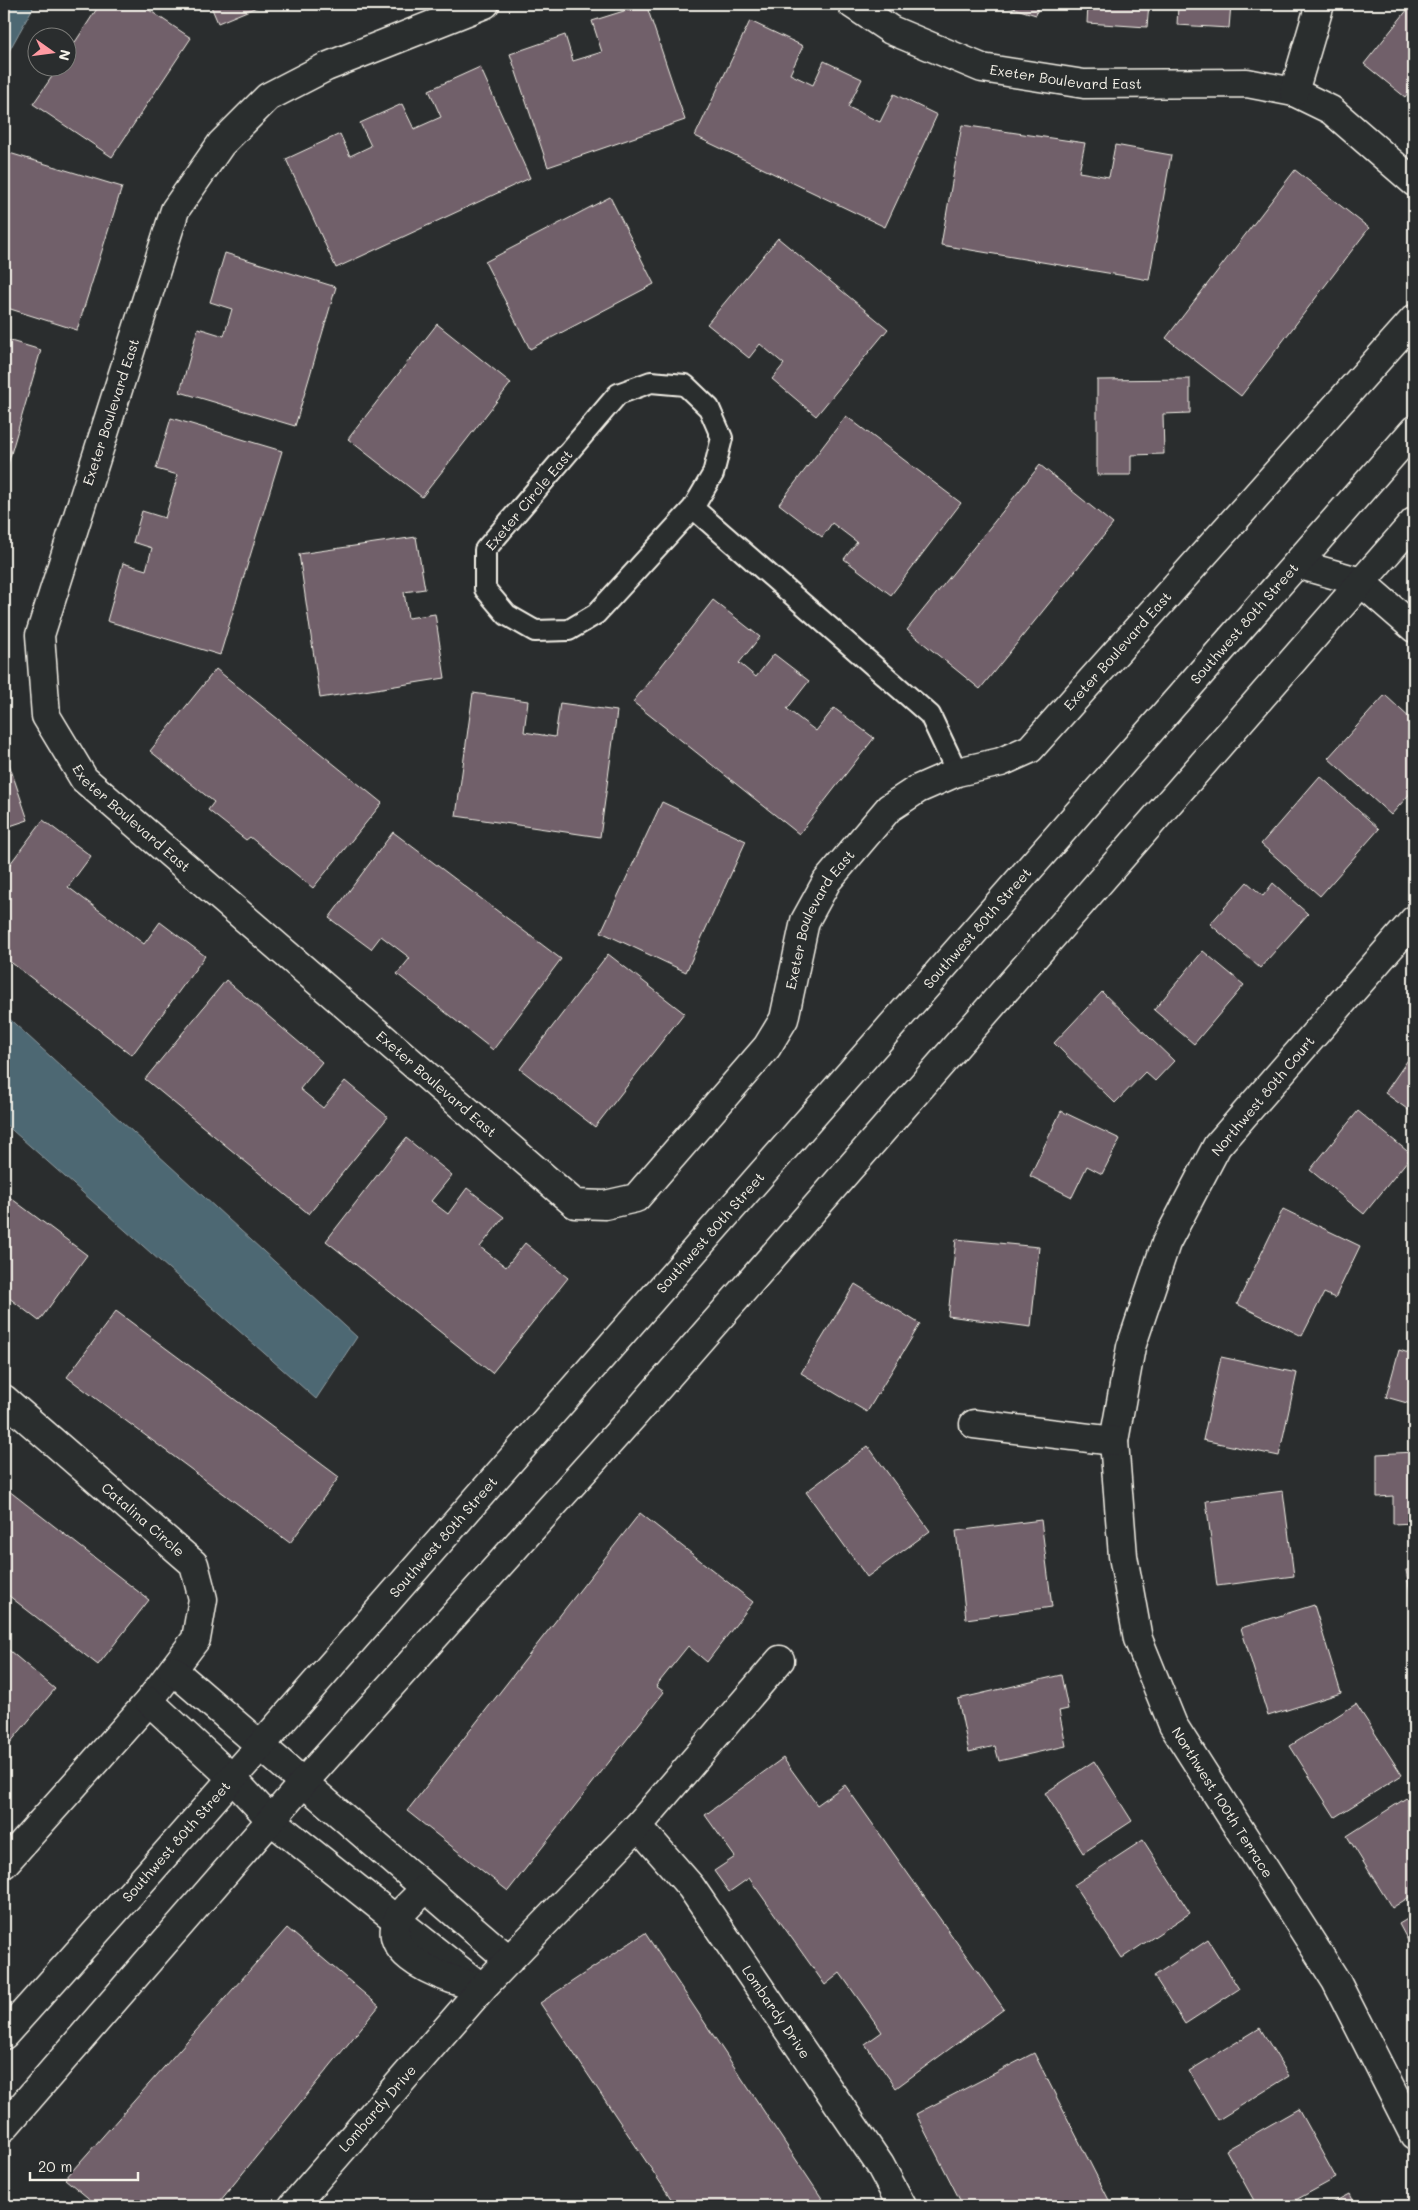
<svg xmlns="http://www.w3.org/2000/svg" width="1418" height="2210" font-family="Mali,sans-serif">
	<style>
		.water { fill: #4e6773; stroke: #909ea2 }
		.building { fill: #71606b; stroke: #f4f1e8 }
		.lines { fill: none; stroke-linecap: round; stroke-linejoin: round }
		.lane-casing { stroke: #f4f1e8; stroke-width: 24 }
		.street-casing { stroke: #f4f1e8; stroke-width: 31 }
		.secondary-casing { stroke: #f4f1e8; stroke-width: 31 }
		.lane { stroke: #2a2d2e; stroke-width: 20 }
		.street { stroke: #2a2d2e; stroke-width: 28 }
		.secondary { stroke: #2a2d2e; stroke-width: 28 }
		.labels { text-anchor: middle; stroke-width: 5; stroke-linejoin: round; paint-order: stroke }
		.street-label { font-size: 14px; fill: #f4f1e8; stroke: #2a2d2e }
	</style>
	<rect width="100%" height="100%" fill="#2a2d2e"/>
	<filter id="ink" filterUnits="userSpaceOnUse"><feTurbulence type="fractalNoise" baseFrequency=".02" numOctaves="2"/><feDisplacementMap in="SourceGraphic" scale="10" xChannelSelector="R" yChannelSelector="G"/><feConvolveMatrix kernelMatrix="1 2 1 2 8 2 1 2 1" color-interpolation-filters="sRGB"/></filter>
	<g filter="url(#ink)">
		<g class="water">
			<path d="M4,4H35L4,60Z"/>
			<path d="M4,1014L357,1337L316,1399L4,1123Z"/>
		</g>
		<g class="building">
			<path d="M100,4H140L191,38L112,157L33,104L58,68H68V53Z"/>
			<path d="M210,4H264L218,23Z"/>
			<path d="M646,4L685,120L548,167L510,54L565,35L573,61L602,52L592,21Z"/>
			<path d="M1000,4H1039L1036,15Z"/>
			<path d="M1088,4H1149L1147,27L1087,23Z"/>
			<path d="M1153,4H1231L1229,28L1177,25L1178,5Z"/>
			<path d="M1412,4H1414V85L1405,97L1364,64Z"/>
			<path d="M750,21L803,46L790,74L813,85L824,61L862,79L848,107L880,122L894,94L937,115L885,227L695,136Z"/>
			<path d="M480,67L530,178L336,268L286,159L340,134L350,156L371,146L360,123L402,104L414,129L441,117L429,90Z"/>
			<path d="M962,125L1085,143L1079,172L1109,177L1115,145L1171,155L1149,280L941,245Z"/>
			<path d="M6,152L122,187L77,330L4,307V160Z"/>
			<path d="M1295,170L1369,228L1241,396L1166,338Z"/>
			<path d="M610,197L654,284L530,349L485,262Z"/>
			<path d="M778,238L888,329L816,416L772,379L784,364L760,344L749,358L707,324Z"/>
			<path d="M225,253L336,287L295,426L180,392L198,328L224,336L232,309L210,302Z"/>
			<path d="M437,324L511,383L422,497L348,439Z"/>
			<path d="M4,339L41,350L4,478Z"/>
			<path d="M1190,379V413L1163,414L1164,454L1131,455V475H1097V380Z"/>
			<path d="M846,416L961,503L891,595L844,559L857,542L832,523L822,537L779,504Z"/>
			<path d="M171,418L282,451L220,655L107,621L123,563L146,570L152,548L133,542L142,511L165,518L178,475L156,469Z"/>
			<path d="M1040,465L1113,524L980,689L907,630Z"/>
			<path d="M4,519L10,521L4,543Z"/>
			<path d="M416,537L425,589L404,592L408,618L435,614L445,678L320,698L299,554Z"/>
			<path d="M713,600L760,637L739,663L756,677L774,654L809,681L787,709L816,731L834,708L874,738L799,834L633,702Z"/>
			<path d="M216,669L382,803L313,888L250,837L246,840L208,810L214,802L150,751Z"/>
			<path d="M473,693L528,701L524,732L555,737L560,703L617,711L600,837L456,816Z"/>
			<path d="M1385,695L1414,722V789L1391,815L1328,758Z"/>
			<path d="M8,761L28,820L4,828V763Z"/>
			<path d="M1320,776L1379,829L1320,896L1261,844Z"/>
			<path d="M662,802L746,841L686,972L601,932Z"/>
			<path d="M43,820L91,856L68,887L144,944L160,922L205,956L132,1055L4,957V872Z"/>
			<path d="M393,832L561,959L493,1050L397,974L410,958L381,936L371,949L329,918Z"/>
			<path d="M1247,882L1263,896L1273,883L1308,914L1260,968L1210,924Z"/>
			<path d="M1203,951L1244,985L1194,1044L1154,1010Z"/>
			<path d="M608,954L684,1013L595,1127L520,1069Z"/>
			<path d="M226,980L322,1062L300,1089L323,1108L345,1081L388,1117L309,1214L145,1079Z"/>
			<path d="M1102,992L1174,1061L1155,1081L1145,1072L1115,1103L1054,1043Z"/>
			<path d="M1414,1051V1114L1385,1093Z"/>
			<path d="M1061,1111L1120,1139L1102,1174L1087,1166L1072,1197L1030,1176Z"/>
			<path d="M1358,1111L1412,1155L1364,1214L1310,1170Z"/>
			<path d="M406,1138L452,1175L431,1201L448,1214L467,1188L504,1217L480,1247L506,1267L525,1243L568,1278L492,1373L326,1241Z"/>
			<path d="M4,1193L87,1255L39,1321L4,1294Z"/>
			<path d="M1283,1209L1360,1246L1335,1298L1324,1293L1302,1336L1237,1304Z"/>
			<path d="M956,1239L1039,1247L1031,1327L948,1316Z"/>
			<path d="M855,1284L920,1324L867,1412L801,1373Z"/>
			<path d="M116,1311L339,1477L290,1543L67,1377Z"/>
			<path d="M1414,1344V1405L1386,1397L1399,1350L1412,1354Z"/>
			<path d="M1221,1357L1297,1373L1279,1456L1203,1440Z"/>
			<path d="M868,1446L930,1531L867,1577L806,1492Z"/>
			<path d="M1414,1452V1523L1393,1524V1496L1377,1497V1454Z"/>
			<path d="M4,1487L149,1600L98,1665L4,1592Z"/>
			<path d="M1283,1491L1294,1576L1217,1586L1206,1501Z"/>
			<path d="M640,1513L753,1602L707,1662L688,1646L656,1686L664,1692L508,1891L407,1811Z"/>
			<path d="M1041,1520L1052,1607L966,1619L956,1531Z"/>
			<path d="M1414,1569V1613L1406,1570Z"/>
			<path d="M1314,1605L1341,1693L1268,1716L1241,1628Z"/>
			<path d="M4,1646L55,1689L4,1750Z"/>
			<path d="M1061,1675L1068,1709L1059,1711L1066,1746L999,1761L995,1746L969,1752L958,1699Z"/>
			<path d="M1356,1704L1402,1775L1335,1817L1290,1746Z"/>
			<path d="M783,1758L817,1805L845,1785L1004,2009L896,2088L865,2044L882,2032L840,1973L825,1985L749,1878L729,1892L714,1871L735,1857L705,1815Z"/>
			<path d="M1094,1761L1132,1821L1083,1853L1045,1793Z"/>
			<path d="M1414,1793V1894L1392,1908L1347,1836Z"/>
			<path d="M1143,1840L1190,1913L1122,1958L1074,1885Z"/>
			<path d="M1414,1915V1952L1399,1924Z"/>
			<path d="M287,1928L379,2006L216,2206H98L65,2179Z"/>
			<path d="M645,1933L827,2206H676L540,2003Z"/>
			<path d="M1208,1940L1239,1989L1185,2024L1154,1976Z"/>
			<path d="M1260,2028L1289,2076L1218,2120L1189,2071Z"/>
			<path d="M1034,2053L1112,2206H963L916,2114Z"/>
			<path d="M1298,2109L1336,2178L1285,2206H1257L1226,2150Z"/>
			<path d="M1349,2194L1355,2206H1326Z"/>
		</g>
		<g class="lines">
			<defs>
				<path id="lane" d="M693,508L713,474L722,438L709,408L685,385L651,382L618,394L485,550V589L507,615L535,631L569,630L596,614L693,508L930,715L957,772"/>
				<g id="street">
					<path id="s1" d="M485,4L326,67L268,97L221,144L175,210L40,635L46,716L84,779L575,1204L605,1205L636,1198L767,1047L784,1019L805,921L827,881L889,808L918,789L957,772L1001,762L1030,749L1414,319"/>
					<path id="s2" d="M852,4L891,30L982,68L1084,84L1247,83L1294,92L1331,110L1414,182"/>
					<path d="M1294,92L1320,4"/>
					<path d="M1297,564L1361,582L1414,628"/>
					<path id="s3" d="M1414,920L1217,1146L1166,1243L1131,1347L1114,1441L1123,1556L1138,1639L1173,1725L1336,1981L1414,2135"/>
					<path id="s4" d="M4,1399L194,1564L203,1599L196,1639L149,1701L4,1864"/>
					<path d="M974,1424L1114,1441"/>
					<path d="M173,1670L509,1960"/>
					<path d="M149,1701L231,1777L272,1821L482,1988"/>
					<path id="s5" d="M638,1826L691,1887L880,2165L902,2206"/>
					<path d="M425,1889C417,1898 401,1910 397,1921C382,1956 443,1977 467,1984"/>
					<path id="s6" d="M293,2206L482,1988L638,1826L780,1660"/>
				</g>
				<g id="secondary">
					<path id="s7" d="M4,2035L134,1890L1414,430"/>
					<path d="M4,2127L303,1783L635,1414L1414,522"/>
				</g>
			</defs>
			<use href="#lane" class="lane-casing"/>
			<use href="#street" class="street-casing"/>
			<use href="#secondary" class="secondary-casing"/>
			<use href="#lane" class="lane"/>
			<use href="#street" class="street"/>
			<use href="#secondary" class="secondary"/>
		</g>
	</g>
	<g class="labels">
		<g class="street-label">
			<text dy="5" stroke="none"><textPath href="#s2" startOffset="230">Exeter Boulevard East</textPath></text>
			<text transform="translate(111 412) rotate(-72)" y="5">Exeter Boulevard East</text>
			<text transform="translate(529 500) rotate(-50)" y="5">Exeter Circle East</text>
			<text dy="5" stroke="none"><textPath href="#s7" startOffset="1879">Southwest 80th Street</textPath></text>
			<text dy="5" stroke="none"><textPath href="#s1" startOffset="2455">Exeter Boulevard East</textPath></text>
			<text dy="5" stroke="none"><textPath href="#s1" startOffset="1045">Exeter Boulevard East</textPath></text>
			<text dy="5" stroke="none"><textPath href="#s1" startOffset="2035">Exeter Boulevard East</textPath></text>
			<text dy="5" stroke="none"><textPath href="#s7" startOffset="1474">Southwest 80th Street</textPath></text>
			<text dy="5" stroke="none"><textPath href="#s1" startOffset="1450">Exeter Boulevard East</textPath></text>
			<text transform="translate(1263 1096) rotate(-50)" y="5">Northwest 80th Court</text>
			<text dy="5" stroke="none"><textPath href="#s7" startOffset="1069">Southwest 80th Street</textPath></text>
			<text dy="5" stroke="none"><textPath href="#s4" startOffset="184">Catalina Circle</textPath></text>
			<text dy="5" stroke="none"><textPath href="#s7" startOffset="664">Southwest 80th Street</textPath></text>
			<text dy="5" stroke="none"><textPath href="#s3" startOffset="999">Northwest 100th Terrace</textPath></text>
			<text dy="5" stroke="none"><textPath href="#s7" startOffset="259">Southwest 80th Street</textPath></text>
			<text dy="5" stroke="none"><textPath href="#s5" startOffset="232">Lombardy Drive</textPath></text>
			<text dy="5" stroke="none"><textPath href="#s6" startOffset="129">Lombardy Drive</textPath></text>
		</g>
	</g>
	<rect width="1418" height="2210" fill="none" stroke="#2a2d2e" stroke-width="20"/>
	<rect x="10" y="10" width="1398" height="2190" fill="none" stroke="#f4f1e8" stroke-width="2" filter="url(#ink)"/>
	<g transform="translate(52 52) rotate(104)"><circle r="24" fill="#2a2d2e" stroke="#7b7b78"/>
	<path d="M0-4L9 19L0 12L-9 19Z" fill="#ff9aa2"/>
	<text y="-8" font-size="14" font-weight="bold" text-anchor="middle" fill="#f4f1e8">N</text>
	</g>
	<path d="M30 2172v8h108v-8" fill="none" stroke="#f4f1e8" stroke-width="2.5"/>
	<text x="38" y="2172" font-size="15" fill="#f4f1e8" stroke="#2a2d2e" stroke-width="4" paint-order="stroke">20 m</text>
</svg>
